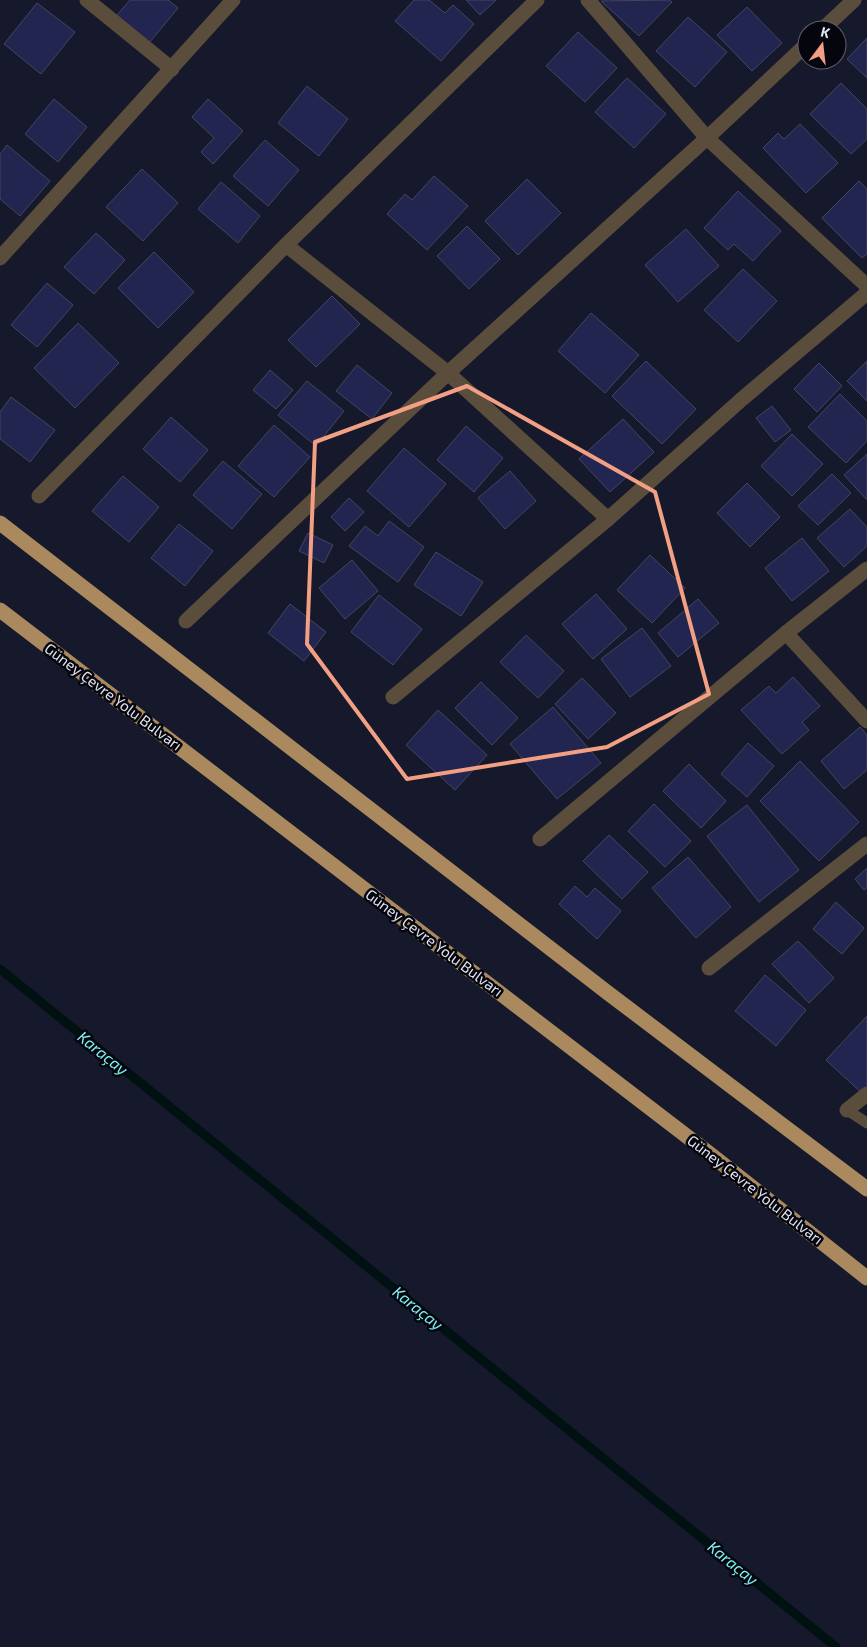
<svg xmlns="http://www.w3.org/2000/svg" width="867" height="1647" font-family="'Exo 2',sans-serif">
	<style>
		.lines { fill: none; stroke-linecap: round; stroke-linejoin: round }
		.stream { stroke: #011; stroke-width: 9 }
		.building { fill: #222550; stroke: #43475d }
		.service { stroke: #5b4d3b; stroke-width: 11 }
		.minor { stroke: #5b4d3b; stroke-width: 15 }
		.trunk { stroke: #aa895e; stroke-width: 15 }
		.marked { fill: none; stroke: #f39f83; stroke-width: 4; stroke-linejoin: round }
		.labels { text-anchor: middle; stroke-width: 5; stroke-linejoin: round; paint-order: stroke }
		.street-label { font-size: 15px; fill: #e1e3f1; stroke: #05050d }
		.water-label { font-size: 16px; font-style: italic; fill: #7ef4f7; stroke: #05050d }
	</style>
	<rect width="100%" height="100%" fill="#16192c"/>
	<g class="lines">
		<path class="stream" d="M0,969L836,1647"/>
	</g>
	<g class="building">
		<path d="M130,0H168L178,8L149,43L117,15Z"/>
		<path d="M414,0H429L445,13L453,5L474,24L441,61L395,21Z"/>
		<path d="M466,0H496L480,15Z"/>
		<path d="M669,0L672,2L639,36L601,1Z"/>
		<path d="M37,3L75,32L41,74L4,44Z"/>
		<path d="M747,7L782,43L752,71L717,35Z"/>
		<path d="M688,17L727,52L695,87L656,51Z"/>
		<path d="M578,32L617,68L585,102L546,66Z"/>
		<path d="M867,38V78L847,59Z"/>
		<path d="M627,78L666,114L634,148L595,112Z"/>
		<path d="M841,83L867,109V139L851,154L810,114Z"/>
		<path d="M307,86L348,119L319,156L278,123Z"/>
		<path d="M54,99L87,127L58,162L25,134Z"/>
		<path d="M208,99L243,131L213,164L201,152L214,138L192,117Z"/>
		<path d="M800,124L838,163L806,193L763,148L778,133L784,139Z"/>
		<path d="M265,140L299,170L268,206L233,176Z"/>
		<path d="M7,145L50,181L20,216L0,199V154Z"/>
		<path d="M142,169L178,203L143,241L106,207Z"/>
		<path d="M434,176L468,206L427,250L387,214L405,194L412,200Z"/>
		<path d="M527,179L561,213L518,255L485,221Z"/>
		<path d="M859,181L867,189V254L862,258L822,218Z"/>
		<path d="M221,182L260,216L238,243L198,209Z"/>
		<path d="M738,191L781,231L753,261L734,244L728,250L704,228Z"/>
		<path d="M467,226L500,259L469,289L437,256Z"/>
		<path d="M686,229L719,266L678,302L645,265Z"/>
		<path d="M96,233L125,260L94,294L64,267Z"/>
		<path d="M154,252L194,292L158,328L118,288Z"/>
		<path d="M743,269L777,301L738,342L704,310Z"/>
		<path d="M47,283L73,305L37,347L11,325Z"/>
		<path d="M332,296L360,324L316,367L288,340Z"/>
		<path d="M591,313L639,355L605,393L558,351Z"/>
		<path d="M78,323L119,363L75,408L34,368Z"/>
		<path d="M646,361L696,409L662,444L612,396Z"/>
		<path d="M867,361V401L847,381Z"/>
		<path d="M819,363L842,386L817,412L794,389Z"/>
		<path d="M357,365L392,393L372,419L336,391Z"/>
		<path d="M270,370L293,390L276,409L253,390Z"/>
		<path d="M307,381L344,411L316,446L278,415Z"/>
		<path d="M840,394L867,421V441L846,463L808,427Z"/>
		<path d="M11,397L55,430L30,462L0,439V412Z"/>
		<path d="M772,406L791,430L775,442L756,418Z"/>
		<path d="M171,417L208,450L180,482L143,449Z"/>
		<path d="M623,419L654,452L610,492L579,459Z"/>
		<path d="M274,425L310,457L274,497L238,466Z"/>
		<path d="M466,426L503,458L474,492L437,460Z"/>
		<path d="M792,434L823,464L792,496L761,466Z"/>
		<path d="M404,448L446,484L409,527L367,491Z"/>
		<path d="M867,454V500L844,475Z"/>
		<path d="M223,461L262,494L232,529L193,495Z"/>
		<path d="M510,471L536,501L505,529L478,498Z"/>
		<path d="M832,474L851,493L818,525L798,506Z"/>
		<path d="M123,476L159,507L129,542L92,511Z"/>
		<path d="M747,483L780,517L750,547L717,513Z"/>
		<path d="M349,498L364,512L345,531L331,517Z"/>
		<path d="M850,509L867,527V546L844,567L817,538Z"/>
		<path d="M389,521L424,547L398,582L349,546L365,526L378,536Z"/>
		<path d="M179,524L213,551L185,586L151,558Z"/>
		<path d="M308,533L333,545L324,563L299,551Z"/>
		<path d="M802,538L829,571L792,601L765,568Z"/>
		<path d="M436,552L483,582L461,616L414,585Z"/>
		<path d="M650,555L685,588L652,623L617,590Z"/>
		<path d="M352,560L378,591L345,619L319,588Z"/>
		<path d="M596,594L627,629L593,659L562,624Z"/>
		<path d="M379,595L422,629L393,665L351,632Z"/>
		<path d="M698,599L719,623L678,657L658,633Z"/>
		<path d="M290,604L326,632L304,661L268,633Z"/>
		<path d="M642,628L671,666L630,697L601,659Z"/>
		<path d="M526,635L564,671L538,698L500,662Z"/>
		<path d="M793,677L820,706L802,722L809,730L782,754L741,710L769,686L776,693Z"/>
		<path d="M582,678L616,713L588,739L555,704Z"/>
		<path d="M481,682L518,718L492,745L455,708Z"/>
		<path d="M553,707L601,763L557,799L510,744Z"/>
		<path d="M438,710L487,755L455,790L406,745Z"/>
		<path d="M860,727L867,735V770L844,789L821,761Z"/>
		<path d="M748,743L774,766L747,797L721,774Z"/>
		<path d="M800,761L859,822L819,861L760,801Z"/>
		<path d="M689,764L726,801L701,828L663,791Z"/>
		<path d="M654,804L691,841L665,867L628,831Z"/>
		<path d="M747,805L799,870L759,902L707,836Z"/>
		<path d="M609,835L648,872L622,899L583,861Z"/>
		<path d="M688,857L731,907L696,938L652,888Z"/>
		<path d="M867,868V888L864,890L855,879Z"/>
		<path d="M575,886L587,897L595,888L621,911L597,939L559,904Z"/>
		<path d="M836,902L864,928L842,954L813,929Z"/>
		<path d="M798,941L834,978L809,1003L772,964Z"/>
		<path d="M765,975L806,1010L776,1046L735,1011Z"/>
		<path d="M867,1016V1092L864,1095L826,1060Z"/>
	</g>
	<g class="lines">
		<path class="service" d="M847,1110L867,1123"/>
		<g class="minor">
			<path d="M87,0L172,69"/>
			<path d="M588,0L707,138L867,286"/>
			<path d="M822,30L854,0"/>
			<path d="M286,245L448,373L608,519"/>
			<path d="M0,258L233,0"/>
			<path d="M39,496L286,245L537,0"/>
			<path d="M186,621L448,373L707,138L807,44"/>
			<path d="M786,633L867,721"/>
			<path d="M393,697L608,519L742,399L867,293"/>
			<path d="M540,839L786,633L867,569"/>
			<path d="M709,968L867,844"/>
			<path d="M847,1110L867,1094"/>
		</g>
		<g class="trunk">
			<path d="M0,523L608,993L867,1189"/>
			<path d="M0,610L710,1154L867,1278"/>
		</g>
	</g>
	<path class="marked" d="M467,386L655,492L709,694L607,747L407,779L307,644L315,442Z"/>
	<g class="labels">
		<g class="street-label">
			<text transform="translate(113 697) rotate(37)" y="5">Güney Çevre Yolu Bulvarı</text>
			<text transform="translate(434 943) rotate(37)" y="5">Güney Çevre Yolu Bulvarı</text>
			<text transform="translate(755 1190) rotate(38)" y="5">Güney Çevre Yolu Bulvarı</text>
		</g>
		<g class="water-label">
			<text transform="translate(103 1053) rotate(39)" y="6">Karaçay</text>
			<text transform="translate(418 1308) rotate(39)" y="6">Karaçay</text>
			<text transform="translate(733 1563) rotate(39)" y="6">Karaçay</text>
		</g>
	</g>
	<g transform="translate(822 45) rotate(15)"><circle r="24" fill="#05050d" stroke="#5d5e68"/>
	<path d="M0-4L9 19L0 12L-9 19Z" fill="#f39f83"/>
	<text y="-8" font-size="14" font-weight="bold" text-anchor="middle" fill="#e1e3f1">K</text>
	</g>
</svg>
